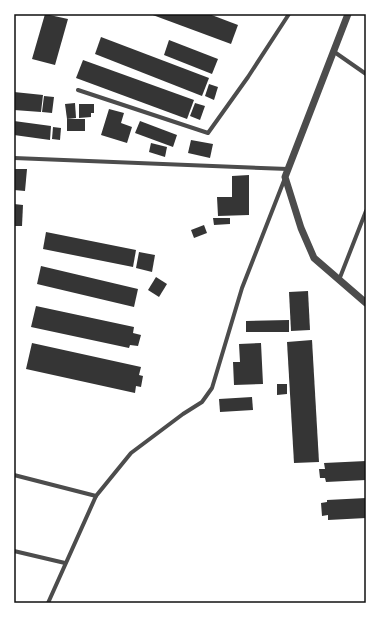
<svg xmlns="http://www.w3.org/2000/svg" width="380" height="617" font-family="Barlow,sans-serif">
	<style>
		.building { fill: #353535 }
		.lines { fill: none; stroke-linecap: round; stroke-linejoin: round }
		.minor { stroke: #4c4c4c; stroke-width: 4 }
		.tertiary { stroke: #4c4c4c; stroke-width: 7 }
		.neatline { fill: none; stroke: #111; stroke-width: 1.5 }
	</style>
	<rect width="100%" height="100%" fill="#fff"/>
	<g class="building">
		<path d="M45,14L68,19L55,65L32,59Z"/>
		<path d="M150,14H209L238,25L231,44Z"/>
		<path d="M101,37L209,78L202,96L95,54Z"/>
		<path d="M169,40L218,59L212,74L164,55Z"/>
		<path d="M83,60L194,100L187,119L76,78Z"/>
		<path d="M209,84L218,87L214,100L205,96Z"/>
		<path d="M14,92L43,95L41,112L14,110Z"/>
		<path d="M44,96L54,97L52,113L42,112Z"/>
		<path d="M75,103L76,118L67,119L65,104Z"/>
		<path d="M195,103L205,106L200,120L190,116Z"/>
		<path d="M79,104H94V113H91V117L79,118Z"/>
		<path d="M109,109L124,113L121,123L132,127L127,143L101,135Z"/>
		<rect x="67" y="119" width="18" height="12"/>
		<path d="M14,121L51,126L50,140L14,135Z"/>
		<path d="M140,121L177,135L173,147L135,133Z"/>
		<path d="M53,127L61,128L60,140L52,139Z"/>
		<path d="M191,140L213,144L210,158L188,153Z"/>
		<path d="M151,143L167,147L165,157L149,152Z"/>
		<path d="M14,169H27L25,191L14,190Z"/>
		<path d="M249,175V215L218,216L217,197H232V176Z"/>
		<path d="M14,204L23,205L22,226H14Z"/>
		<path d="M213,218H230V224L214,225Z"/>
		<path d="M204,225L207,233L194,238L191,230Z"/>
		<path d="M46,232L136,250L133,267L43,249Z"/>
		<path d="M139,252L155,255L152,272L136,268Z"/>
		<path d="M41,266L138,289L134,307L37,284Z"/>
		<path d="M156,277L167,284L159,297L148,290Z"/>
		<path d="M308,291L310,330L291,331L289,292Z"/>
		<path d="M36,306L134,327L133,333L141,335L138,346L130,345L129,348L31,327Z"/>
		<path d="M289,320V332H246V321Z"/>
		<path d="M312,340L319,462L294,463L287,342Z"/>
		<path d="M32,343L141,367L139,375L143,376L141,387L136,386L135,393L26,369Z"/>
		<path d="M261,343L263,384L234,385L233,362H240L239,344Z"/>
		<path d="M277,384H287V394L277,395Z"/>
		<path d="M252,397L253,410L220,412L219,399Z"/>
		<path d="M366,461V480L326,482L325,478H320L319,469H325L324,463Z"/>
		<path d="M366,498V518L328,520V515L322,516L321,503L327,502V500Z"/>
	</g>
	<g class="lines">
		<g class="minor">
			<path d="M333,51L366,74"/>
			<path d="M78,90L208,133L248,77L289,14"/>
			<path d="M14,158L288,169"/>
			<path d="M339,280L366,211"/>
			<path d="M14,475L96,496"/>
			<path d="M14,551L65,563"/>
			<path d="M48,603L96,496L131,453L183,414L202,402L212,388L242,288L285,178"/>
		</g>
		<path class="tertiary" d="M348,14L285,177L301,228L314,258L366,303"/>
	</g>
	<rect width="380" height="617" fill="none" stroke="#ffffff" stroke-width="30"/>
	<rect x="15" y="15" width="350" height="587" class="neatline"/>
</svg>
